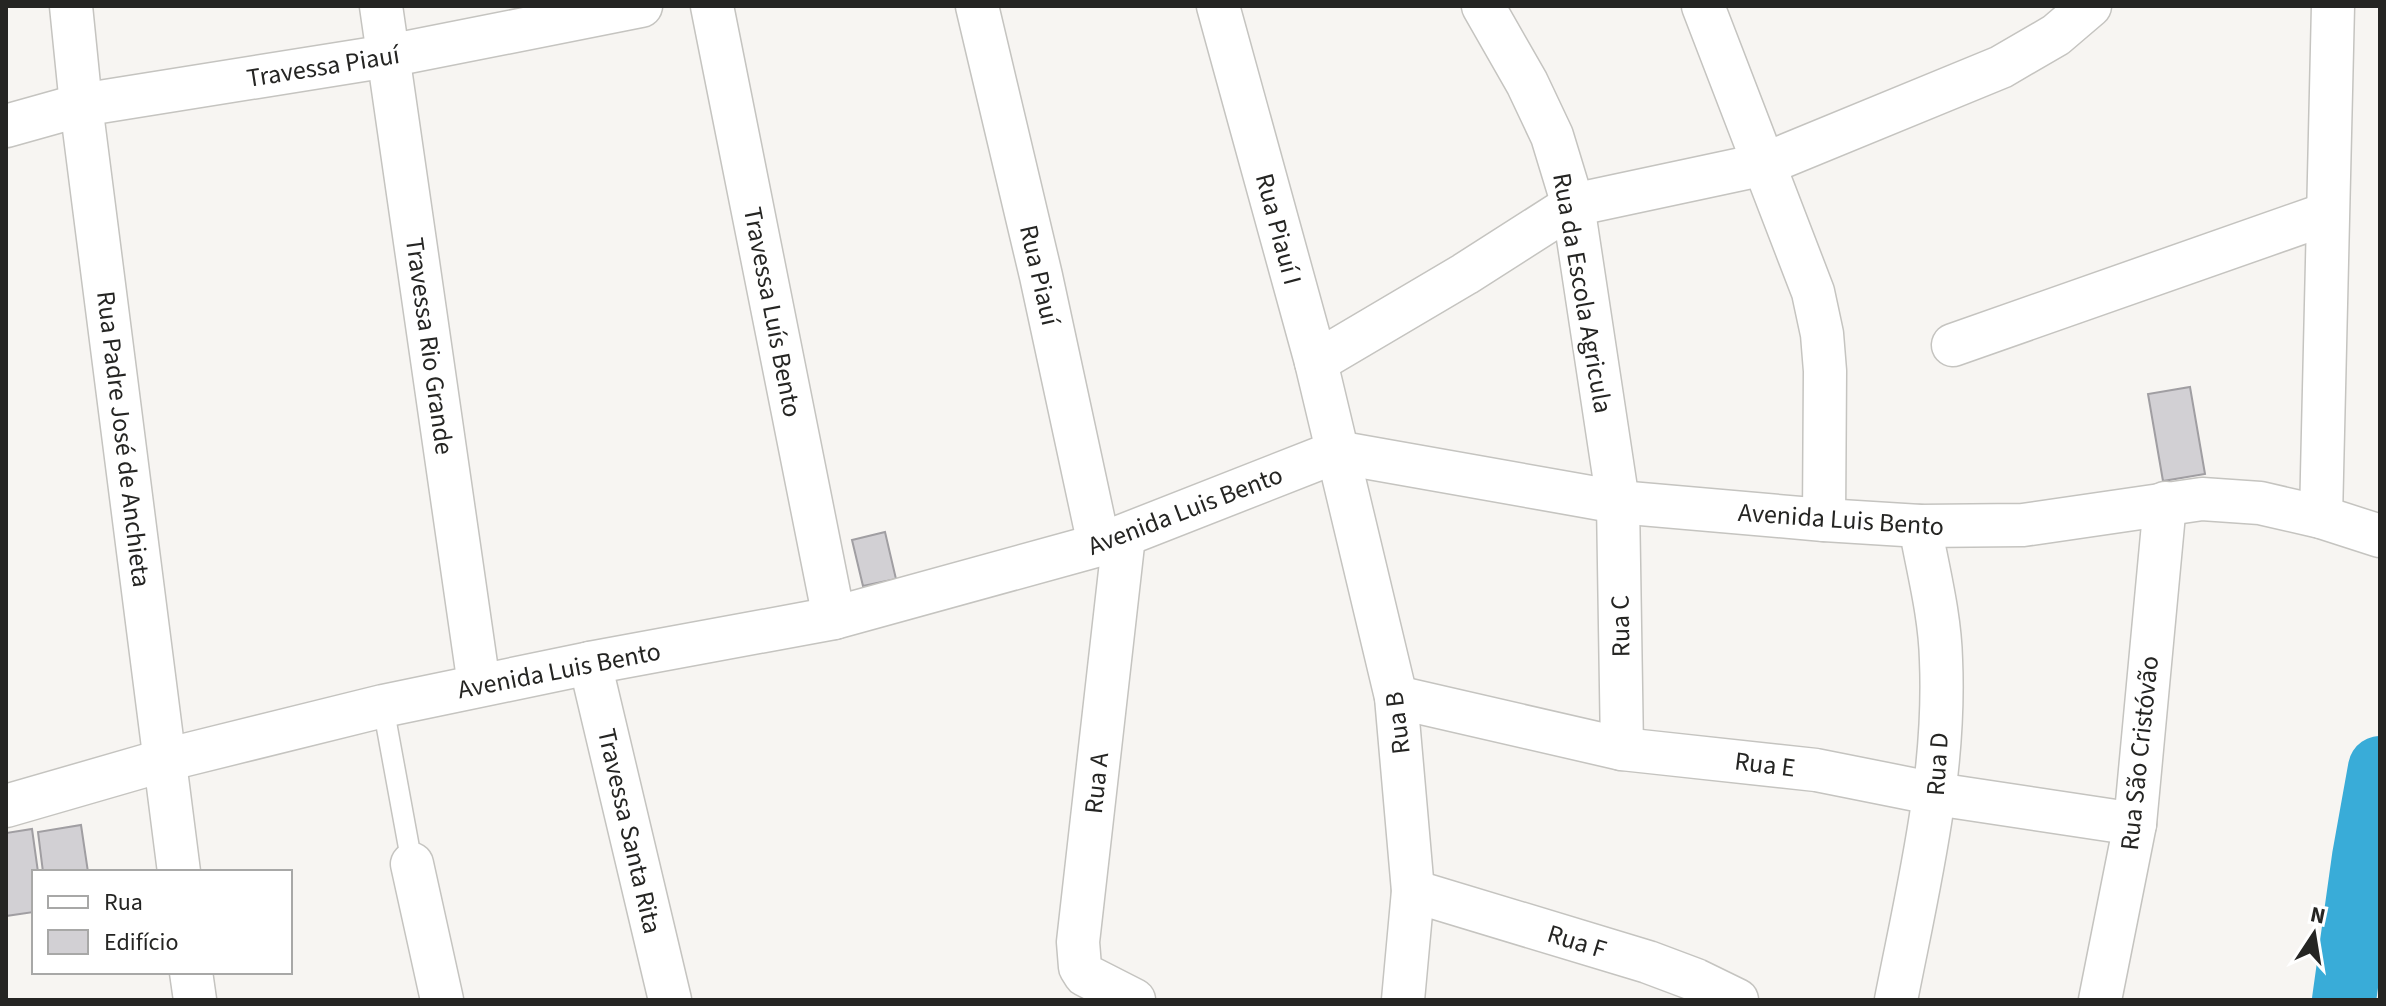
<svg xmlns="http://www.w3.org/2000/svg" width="2386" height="1006" font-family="'Source Sans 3',sans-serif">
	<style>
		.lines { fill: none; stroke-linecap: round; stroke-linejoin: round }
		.river { stroke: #39acd8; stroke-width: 64 }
		.building { fill: #d2d0d4; stroke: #a09ea2; stroke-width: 2 }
		.lane-casing { stroke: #c5c4c0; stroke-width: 23 }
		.street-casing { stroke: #c5c4c0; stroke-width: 45 }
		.lane { stroke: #fff; stroke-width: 20 }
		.street { stroke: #fff; stroke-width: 42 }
		.labels { text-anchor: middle; stroke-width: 8; stroke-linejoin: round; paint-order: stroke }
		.street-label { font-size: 26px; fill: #252523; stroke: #fff }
	</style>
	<rect width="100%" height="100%" fill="#f7f5f2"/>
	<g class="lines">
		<path class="river" d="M2344,1000L2364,857L2380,768"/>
	</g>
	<g class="building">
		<path d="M2190,387L2205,474L2163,481L2148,394Z"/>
		<path d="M885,532L896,579L863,586L852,540Z"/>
		<path d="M81,825L88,872H43L38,832Z"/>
		<path d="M32,829L38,872H34V912L6,916V833Z"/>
	</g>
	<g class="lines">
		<defs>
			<path id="lane" d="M383,706L412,864"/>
			<g id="street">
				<path d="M71,6L81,105L179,872"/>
				<path d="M381,6L479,685"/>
				<path d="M712,6L834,618"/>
				<path d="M977,6L1041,276L1099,545"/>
				<path d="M1218,6L1316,362L1396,697L1413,891L1403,1000"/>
				<path d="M1483,6L1527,83L1552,136L1573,205L1618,502L1622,749"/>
				<path d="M1703,6L1813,292L1822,334L1825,371L1824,520"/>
				<path d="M6,126L81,105L388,56L641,6"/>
				<path d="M1953,345L2326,214"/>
				<path d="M1316,362L1465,274L1573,205L1765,164L2001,67L2056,35L2090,6"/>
				<path d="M2321,517L2333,6"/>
				<path d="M1124,536L1078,942L1080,967L1085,975L1134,1000"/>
				<path d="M590,663L670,1000"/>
				<path d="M1396,697L1622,749L1816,770L1936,794L2135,824"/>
				<path d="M6,806L165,760L383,706L590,663L834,618L1099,545L1336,452L1618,502L1824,520L1920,526L2023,525L2202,499L2260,503L2321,517L2380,536"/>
				<path d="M412,864L442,1000"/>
				<path d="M1413,891L1648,962L1696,980L1737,1000"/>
				<path d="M191,972L195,1000"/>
				<path d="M1896,1000C1918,888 1946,775 1941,660C1940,615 1928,570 1920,526"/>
				<path d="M2100,1000L2135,824L2165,503"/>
			</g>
		</defs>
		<use href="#lane" class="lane-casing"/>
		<use href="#street" class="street-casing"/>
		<use href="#lane" class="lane"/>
		<use href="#street" class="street"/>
	</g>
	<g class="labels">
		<g class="street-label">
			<text transform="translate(323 66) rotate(-9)" y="9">Travessa Piauí</text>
			<text transform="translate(1279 229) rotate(75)" y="9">Rua Piauí I</text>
			<text transform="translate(1040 275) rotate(77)" y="9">Rua Piauí</text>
			<text transform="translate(1583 293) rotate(80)" y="9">Rua da Escola Agricula</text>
			<text transform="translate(773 312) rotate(79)" y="9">Travessa Luís Bento</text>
			<text transform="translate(430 346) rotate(82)" y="9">Travessa Rio Grande</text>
			<text transform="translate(124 439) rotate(83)" y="9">Rua Padre José de Anchieta</text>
			<text transform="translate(1185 510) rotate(-21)" y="9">Avenida Luis Bento</text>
			<text transform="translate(1841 519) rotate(4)" y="9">Avenida Luis Bento</text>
			<text transform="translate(1620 626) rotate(-91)" y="9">Rua C</text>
			<text transform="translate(559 670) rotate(-11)" y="9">Avenida Luis Bento</text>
			<text transform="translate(1397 723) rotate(-97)" y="9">Rua B</text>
			<text transform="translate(2139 753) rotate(-84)" y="9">Rua São Cristóvão</text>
			<text transform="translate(1765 764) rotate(7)" y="9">Rua E</text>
			<text transform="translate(1937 764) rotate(-86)" y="9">Rua D</text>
			<text transform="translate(1096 783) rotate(-84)" y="9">Rua A</text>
			<text transform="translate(630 831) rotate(77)" y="9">Travessa Santa Rita</text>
			<text transform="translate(1577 941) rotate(17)" y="9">Rua F</text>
		</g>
	</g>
	<rect width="2386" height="1006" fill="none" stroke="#252523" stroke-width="16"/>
	<rect x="32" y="870" width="260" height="104" fill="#ffffff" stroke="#a8a8a7" stroke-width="2"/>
	<rect x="48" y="896" width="40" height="12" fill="#ffffff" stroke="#a8a8a7" stroke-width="2"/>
	<text x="104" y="910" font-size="24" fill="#252523">Rua</text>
	<rect x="48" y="930" width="40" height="24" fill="#d2d0d4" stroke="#a8a8a7" stroke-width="2"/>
	<text x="104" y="950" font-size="24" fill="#252523">Edifício</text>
	<g transform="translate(2314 934) rotate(12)" stroke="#ffffff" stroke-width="6" paint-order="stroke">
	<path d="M0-6L14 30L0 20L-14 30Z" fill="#252523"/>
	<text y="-12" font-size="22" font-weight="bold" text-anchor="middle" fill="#252523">N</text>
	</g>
</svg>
